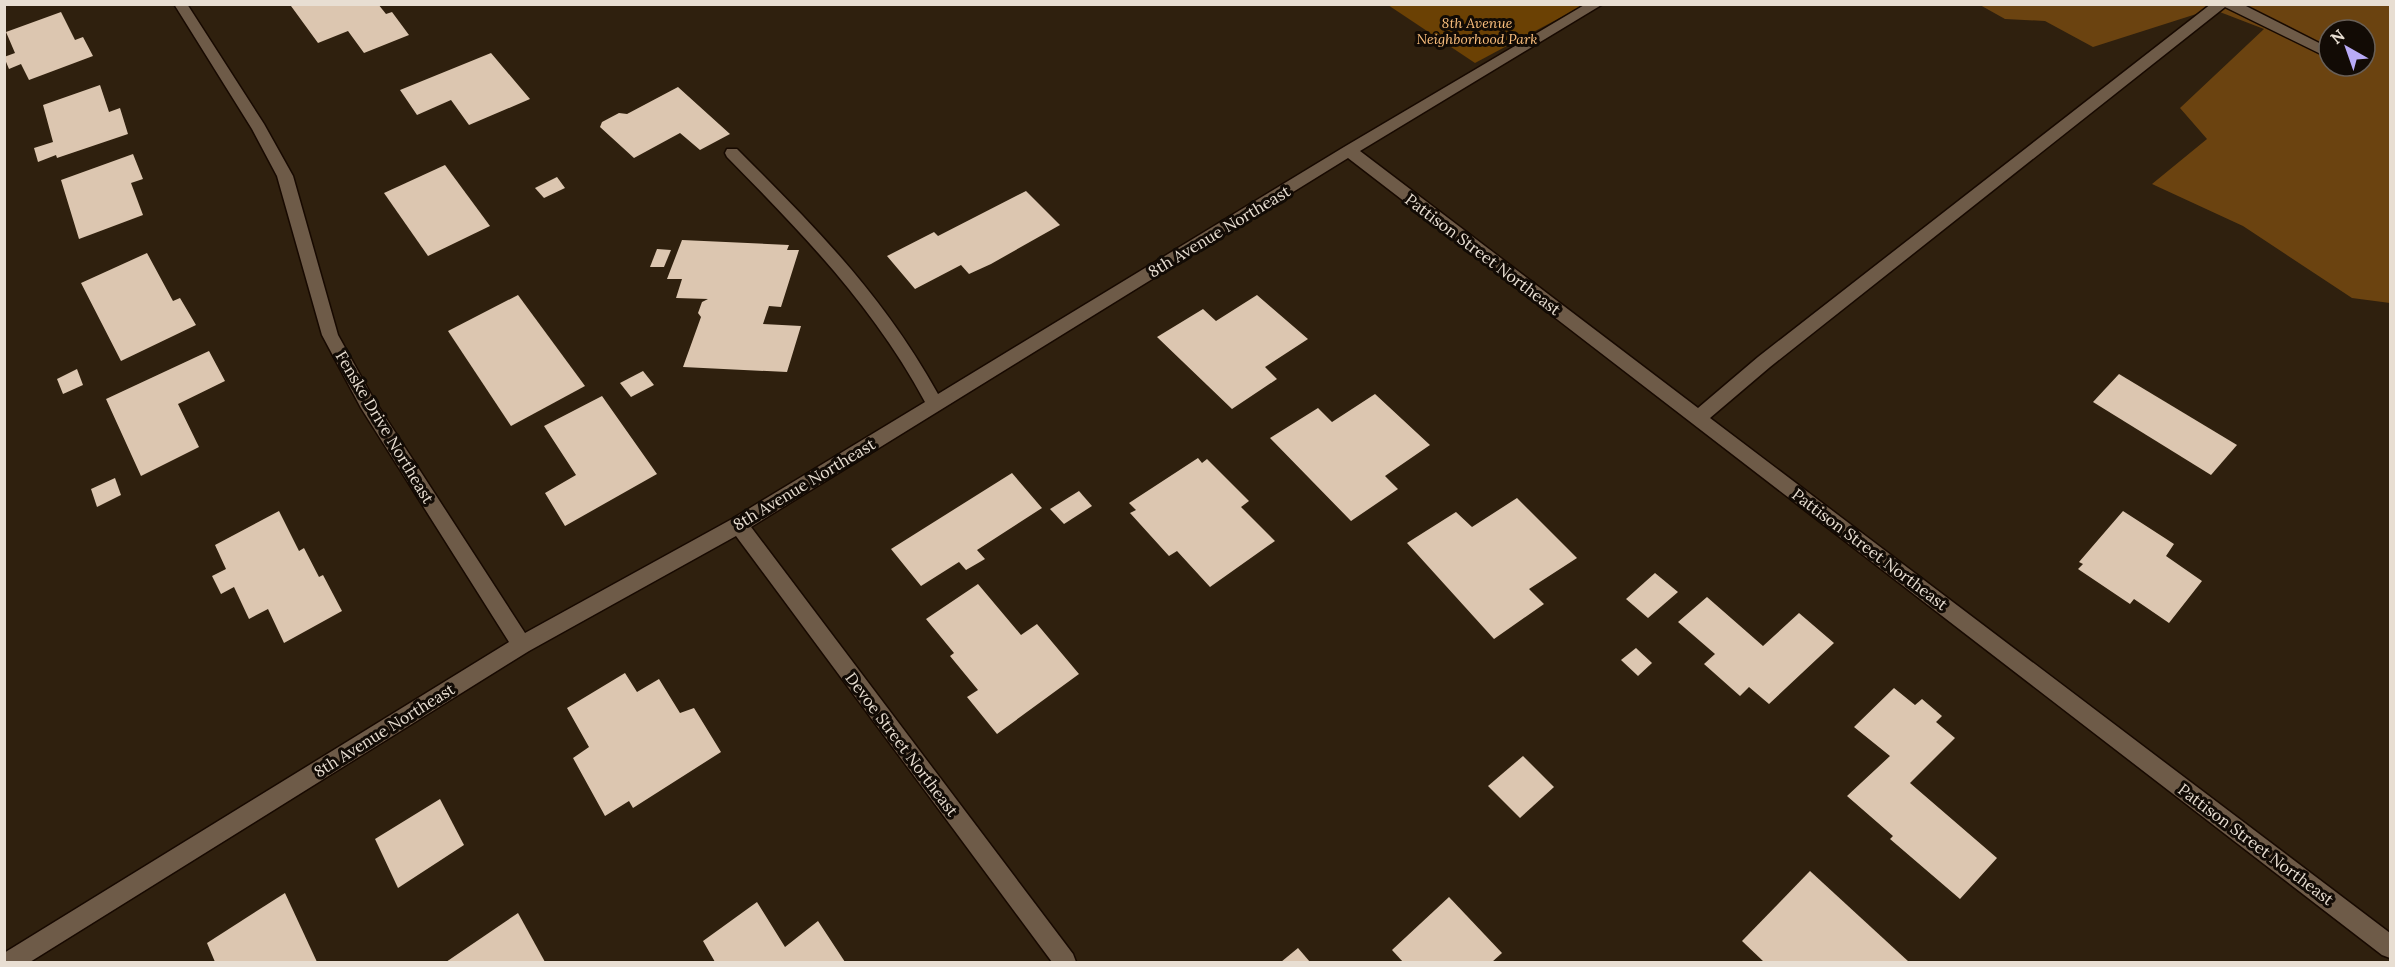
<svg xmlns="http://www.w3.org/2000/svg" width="2395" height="967" font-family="Lora,serif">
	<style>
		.green { fill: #6b4104 }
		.forest { fill: #6b4310; fill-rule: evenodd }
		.building { fill: #dcc6b0 }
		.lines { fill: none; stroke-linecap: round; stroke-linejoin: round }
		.minor-casing { stroke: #170900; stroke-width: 3 }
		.minor { fill: #6e5b48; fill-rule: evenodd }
		.labels { text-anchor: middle; stroke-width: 6; stroke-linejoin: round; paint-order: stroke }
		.far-park-label { font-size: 14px; font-style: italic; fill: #fbbf7d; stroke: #120b05 }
		.street-label { font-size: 16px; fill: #e8ded2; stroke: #120b05 }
	</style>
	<rect width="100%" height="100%" fill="#2f200e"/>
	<path class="green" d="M1388,5V4L1584,5L1475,63Z"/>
	<path class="forest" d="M1980,5H2390V303L2352,298L2243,226L2152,184L2207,139L2180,108L2264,29L2212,9L2093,47L2045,21L2005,19ZM2329,30H2365V66H2329Z"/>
	<g class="building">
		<path d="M295,4H378L386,14L392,12L409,35L364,53L348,31L318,43L291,6Z"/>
		<path d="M61,12L75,40L83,37L93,56L29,80L21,64L9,69L4,57L15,53L6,32Z"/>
		<path d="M491,53L530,99L469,125L451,100L417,115L400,90Z"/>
		<path d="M100,85L109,112L120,108L128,134L57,158L56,155L38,162L34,148L53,142L43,105Z"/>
		<path d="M678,87L730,134L700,150L680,133L634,158L600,127L602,122L619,113L627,114Z"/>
		<path d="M133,154L143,179L131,183L143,215L79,239L61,180Z"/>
		<path d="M445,165L490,226L428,256L384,193Z"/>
		<path d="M557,177L565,188L544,198L535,188Z"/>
		<path d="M1026,191L1060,225L991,264L969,274L961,265L915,289L887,256L934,232L938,236Z"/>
		<path d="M682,240L789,245L787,250H799L781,307L769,306L763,324L801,326L787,372L683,367L701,317L698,313L702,302L708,299L676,298L682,279H667Z"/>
		<path d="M657,249L671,250L664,267H650Z"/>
		<path d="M147,253L173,301L180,298L196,325L121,361L81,283Z"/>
		<path d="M518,295L585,386L511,426L448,331Z"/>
		<path d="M1257,295L1308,339L1265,367L1277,379L1232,409L1157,337L1203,309L1216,321Z"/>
		<path d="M209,351L225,381L178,404L199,447L141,476L106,399Z"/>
		<path d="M77,369L83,385L63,394L57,379Z"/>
		<path d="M643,371L654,385L631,397L620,383Z"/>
		<path d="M2119,374L2237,445L2211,475L2093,402Z"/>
		<path d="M1375,394L1430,445L1385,476L1398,489L1351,521L1270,438L1318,408L1332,422Z"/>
		<path d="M602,396L657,474L565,526L545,493L576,475L544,426Z"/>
		<path d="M1198,458L1202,463L1207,459L1249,501L1241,507L1275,541L1210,587L1177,551L1169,556L1130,513L1136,510L1129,503Z"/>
		<path d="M1012,473L1042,508L977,550L985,559L966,570L959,562L921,586L891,549Z"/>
		<path d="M115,478L121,495L97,507L91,489Z"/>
		<path d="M1079,491L1092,506L1064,524L1050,509Z"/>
		<path d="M1517,498L1577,558L1529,589L1544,604L1494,639L1407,543L1456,512L1472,527Z"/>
		<path d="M279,511L299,551L304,548L319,577L323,575L342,611L284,643L268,609L249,619L234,587L221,594L212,576L226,569L215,545Z"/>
		<path d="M2123,511L2174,544L2166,556L2202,581L2169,623L2134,599L2130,604L2078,569L2083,564L2079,562Z"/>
		<path d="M1655,573L1678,592L1648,618L1626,599Z"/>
		<path d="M978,584L1021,635L1037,624L1079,674L997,734L967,697L978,690L950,656L954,653L926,619Z"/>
		<path d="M1707,597L1763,646L1799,613L1834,643L1769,704L1749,687L1740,696L1704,664L1715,654L1678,622Z"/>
		<path d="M1636,648L1652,663L1638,676L1621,660Z"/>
		<path d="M625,673L637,692L659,679L680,713L694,708L721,752L633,808L629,801L605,816L573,758L589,747L567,708Z"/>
		<path d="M1894,688L1915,705L1922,699L1942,716L1936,722L1955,738L1910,783L1997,858L1960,899L1890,839L1893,836L1847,796L1890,756L1854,727Z"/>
		<path d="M1523,756L1554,787L1520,818L1488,786Z"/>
		<path d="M440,799L464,845L398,888L375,839Z"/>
		<path d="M1810,871L1909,962H1764L1742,941Z"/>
		<path d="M285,893L317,962H215L207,943Z"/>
		<path d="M1449,897L1502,953L1492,962H1403L1392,950Z"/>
		<path d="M757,902L785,947L818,921L845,962H715L703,941Z"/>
		<path d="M518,913L545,962H446Z"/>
		<path d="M1298,948L1310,962H1281Z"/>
	</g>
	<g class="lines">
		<defs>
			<path id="minor" d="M174,4H187L264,124L293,176L338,335L373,398L525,633L732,519L925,402C874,307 802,233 727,157L725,153L727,149H737C817,229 883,295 938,394L1344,147L1586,4H1603L1360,151L1698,408L1758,357L2211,4H2242L2329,48V58L2225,7L1770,367L1710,418L2390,933V958L2382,955L1348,158L751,527L1073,954L1076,962H1052L736,536L529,651L30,962H4V953L509,642L361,408L322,335L277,176L252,129Z"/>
		</defs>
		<use href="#minor" class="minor-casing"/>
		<use href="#minor" class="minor"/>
	</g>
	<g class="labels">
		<g class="far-park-label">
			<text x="1477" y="28">8th Avenue<tspan x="1477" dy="16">Neighborhood Park</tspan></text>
		</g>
		<g class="street-label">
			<text transform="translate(1219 231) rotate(-31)" y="6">8th Avenue Northeast</text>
			<text transform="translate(1483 254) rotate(37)" y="6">Pattison Street Northeast</text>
			<text transform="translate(385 427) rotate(59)" y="6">Fenske Drive Northeast</text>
			<text transform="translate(804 484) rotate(-31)" y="6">8th Avenue Northeast</text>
			<text transform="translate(1870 549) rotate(37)" y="6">Pattison Street Northeast</text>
			<text transform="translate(384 730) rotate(-32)" y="6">8th Avenue Northeast</text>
			<text transform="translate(902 744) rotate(53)" y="6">Devoe Street Northeast</text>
			<text transform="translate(2256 844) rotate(37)" y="6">Pattison Street Northeast</text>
		</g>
	</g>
	<rect width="2395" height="967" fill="none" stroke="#e8ded2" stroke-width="12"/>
	<g transform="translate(2347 48) rotate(320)"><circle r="28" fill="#120b05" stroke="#685f57" stroke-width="1.5"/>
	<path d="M0-4.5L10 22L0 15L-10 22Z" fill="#b9abf7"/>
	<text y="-9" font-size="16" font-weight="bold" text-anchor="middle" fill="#e8ded2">N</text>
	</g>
</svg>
